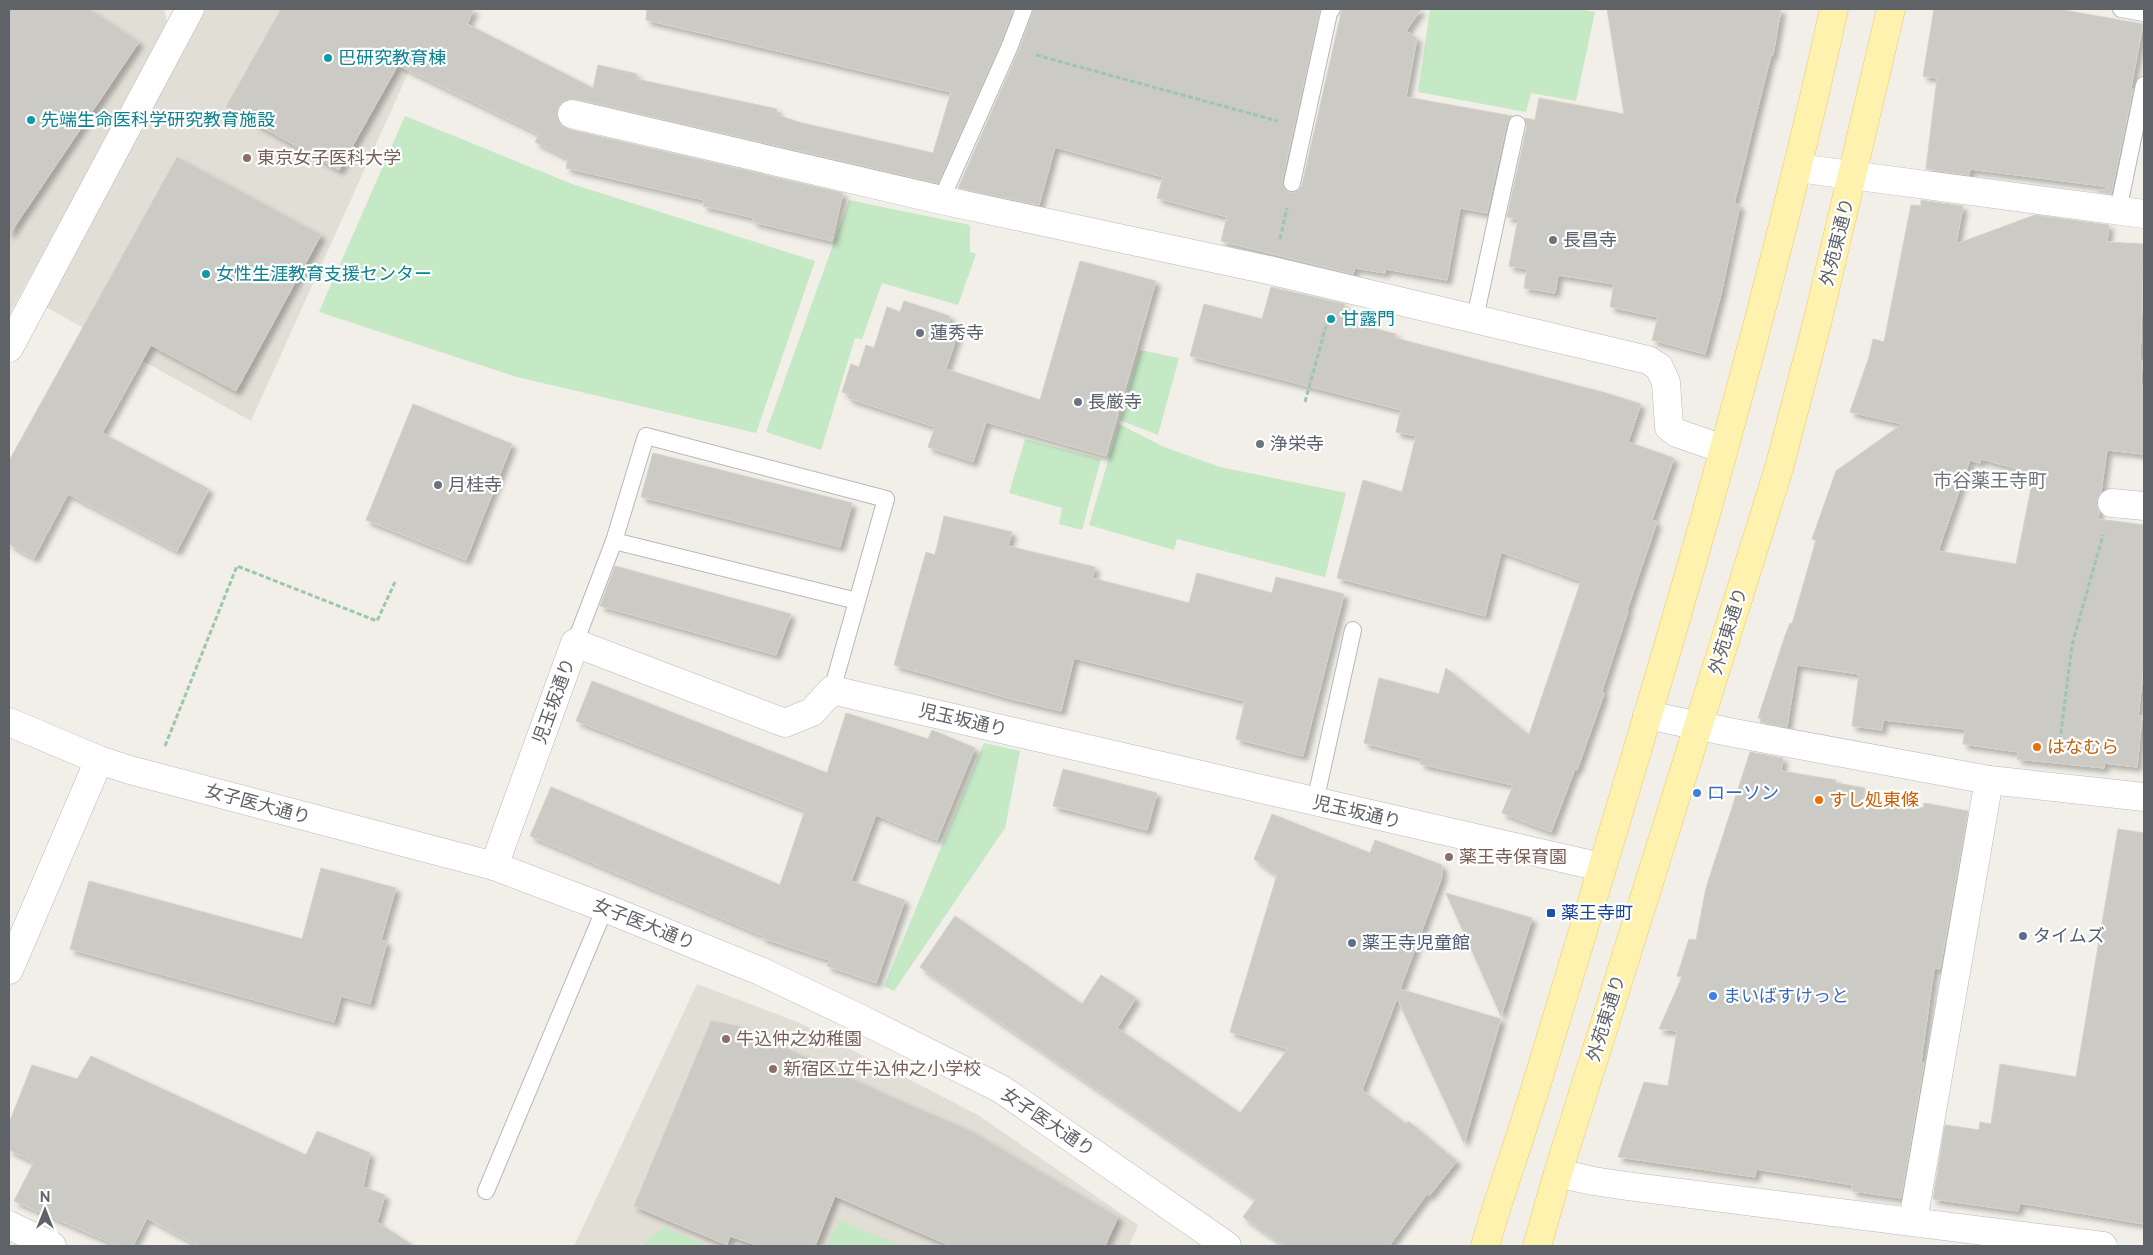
<svg xmlns="http://www.w3.org/2000/svg" width="2153" height="1255" font-family="Raleway,'Noto Sans JP',sans-serif">
	<style>
		.education { fill: #e1ded6 }
		.green { fill: #c5e8c5 }
		.building { fill: #cccac5; stroke: #d6d1c6; fill-rule: evenodd; filter: url(#shadow) }
		.lines { fill: none; stroke-linecap: round; stroke-linejoin: round }
		.lane-casing { stroke: #b5b8bc; stroke-width: 18 }
		.street-casing { stroke: #b5b8bc; stroke-width: 29 }
		.secondary-casing { stroke: #b6babf; stroke-width: 29 }
		.primary-casing { stroke: #f2c960; stroke-width: 29 }
		.path { stroke: #9cc7a9; stroke-width: 3; stroke-dasharray: 5 2.5; stroke-linecap: butt }
		.lane { stroke: #fff; stroke-width: 16 }
		.street { stroke: #fff; stroke-width: 28 }
		.secondary { stroke: #fff; stroke-width: 28 }
		.primary { stroke: #fff2af; stroke-width: 28 }
		.culture-dot { fill: #0f9aa8; stroke: #fff; stroke-width: 2 }
		.education-dot { fill: #8d6e63; stroke: #fff; stroke-width: 2 }
		.worship-dot { fill: #6b7280; stroke: #fff; stroke-width: 2 }
		.food-dot { fill: #e8710a; stroke: #fff; stroke-width: 2 }
		.shop-dot { fill: #3f7fe0; stroke: #fff; stroke-width: 2 }
		.transit-dot { fill: #1a4fb4; stroke: #fff; stroke-width: 2 }
		.service-dot { fill: #5c6f8a; stroke: #fff; stroke-width: 2 }
		.labels { text-anchor: middle; stroke-width: 4.5; stroke-linejoin: round; paint-order: stroke }
		.culture-label { font-size: 18px; fill: #0d838f; stroke: #fff; text-anchor: start }
		.education-label { font-size: 18px; fill: #785e54; stroke: #fff; text-anchor: start }
		.worship-label { font-size: 18px; fill: #5b616d; stroke: #fff; text-anchor: start }
		.street-label { font-size: 18px; fill: #5f6368; stroke: #fff }
		.food-label { font-size: 18px; fill: #c56008; stroke: #fff; text-anchor: start }
		.shop-label { font-size: 18px; fill: #366cbe; stroke: #fff; text-anchor: start }
		.transit-label { font-size: 18px; fill: #164399; stroke: #fff; text-anchor: start }
		.service-label { font-size: 18px; fill: #4e5e75; stroke: #fff; text-anchor: start }
		.neighbourhood-label { font-size: 19px; fill: #70757a; stroke: #fff }
	</style>
	<defs>
		<filter id="shadow"><feDropShadow dx="4.5" dy="4.5" stdDeviation="2.5" flood-color="#0004"/></filter>
	</defs>
	<rect width="100%" height="100%" fill="#f1efe8"/>
	<g class="education">
		<path d="M9,9H164L168,25L9,315Z"/>
		<path d="M204,9H437L251,421L46,307Z"/>
		<path d="M697,984L800,1023L978,1115L1138,1225L1129,1246H574Z"/>
	</g>
	<g class="green">
		<path d="M1430,9H1578L1595,12L1576,101L1531,93L1526,112L1418,92Z"/>
		<path d="M405,116L572,184L815,261L756,433L517,377L319,312Z"/>
		<path d="M849,200L970,225V252L976,254L958,305L882,283L862,339L855,338L821,450L766,432Z"/>
		<path d="M1140,350L1179,358L1158,435L1120,420Z"/>
		<path d="M1119,424L1164,447L1220,467L1346,493L1325,577L1177,539L1174,550L1089,525Z"/>
		<path d="M1025,439L1101,459L1082,530L1059,524L1062,508L1009,493Z"/>
		<path d="M984,743L1020,751L1005,828L894,991L884,986Z"/>
		<path d="M839,1220L902,1246H827Z"/>
		<path d="M664,1227L707,1246H642Z"/>
	</g>
	<g class="building">
		<path d="M9,9H89L139,42L9,235Z"/>
		<path d="M281,9H474L467,24L593,88L598,65L637,74L636,79L777,109L776,115L802,123L933,153L951,92L646,20L647,9H1013L1000,44L938,183L576,99H567L560,104L557,110V119L562,126L568,129L843,193L832,241L753,222L754,218L703,206L704,200L566,168L568,158L535,142L539,134L398,65L339,170L226,107Z"/>
		<path d="M1034,9H1320L1282,181L1285,190L1290,193L1299,190L1302,185L1342,9H1421L1406,31L1417,38L1406,97L1512,116L1507,122L1487,213L1460,208L1447,280L1385,269V273L1355,268L1353,274L1221,241L1227,217L1157,198L1163,177L1055,147L1039,205L958,188L1018,52Z"/>
		<path d="M1607,9H1781L1773,55H1771L1734,204L1740,205L1721,294L1705,354L1652,340L1658,317L1610,307L1614,284L1558,275L1555,293L1524,288L1527,269L1509,266L1518,219L1507,217L1527,126L1525,118L1535,120L1539,98L1624,114Z"/>
		<path d="M1934,9H2057L2143,24L2131,88L2133,89L2111,194L2097,192L2110,187L1970,169L1969,175L1926,169L1937,78L1923,76Z"/>
		<path d="M177,157L321,235L236,391L151,345L102,433L209,489L177,551L68,494L34,558L9,544V461Z"/>
		<path d="M1921,200L1963,206L1956,244L2035,215L2109,225L2107,242L2144,244L2140,360H2142L2141,385H2144V454L2107,450L2101,492L2096,502L2099,511L2098,519L2144,525V664L2138,716H2142L2137,767L2104,763V768L2017,759L2018,752L1963,744L1965,729L1883,720L1882,730L1852,726L1859,674L1797,665L1787,727L1760,722L1761,718H1758L1785,636L1790,623L1792,624L1816,540L1812,539L1836,471L1902,424L1850,412L1869,357L1873,339L1884,342L1911,205L1921,206ZM1981,459L2034,473L2016,564L1938,551L1970,460L1980,463Z"/>
		<path d="M1080,261L1156,281L1106,456L986,422L973,462L928,447L935,427L848,398L849,394L842,392L851,364L859,367L866,345L874,348L887,307L900,312L904,301L950,316L947,328L958,332L946,369L1040,400Z"/>
		<path d="M1271,287L1345,304L1341,320L1396,334L1395,338L1606,393L1641,404L1628,442L1674,458L1652,520L1657,522L1627,610L1628,611L1602,691L1604,694L1577,770L1575,769L1551,832L1502,813L1513,785L1420,764L1422,758L1364,743L1379,678L1439,694L1446,668L1529,735L1581,581L1501,552L1485,616L1337,578L1363,480L1402,492L1416,436L1396,432L1401,410L1190,356L1204,304L1262,319Z"/>
		<path d="M413,404L512,444L466,560L366,520Z"/>
		<path d="M653,453L852,503L840,547L641,497Z"/>
		<path d="M944,516L1012,532L1008,546L1095,567L1092,578L1189,603L1197,573L1272,593L1276,577L1344,594L1303,756L1236,739L1245,701L1074,658L1061,711L1008,698L894,665L926,552L935,555Z"/>
		<path d="M615,566L791,614L776,655L600,606Z"/>
		<path d="M592,681L827,773L846,713L928,739L932,730L975,748L937,840L876,815L851,881L905,900L876,983L827,966L829,960L762,938L763,936L530,836L551,787L780,885L805,810L576,721Z"/>
		<path d="M1750,752L1783,758L1781,771L1836,780V783L1865,788L1863,799L1923,808L1924,803L1968,811L1940,969L1934,968L1921,1062L1924,1063L1901,1198L1852,1191L1853,1185L1756,1169L1755,1177L1618,1157L1644,1082L1668,1086L1677,1031L1659,1029L1682,977L1677,976L1689,939L1696,940L1706,888Z"/>
		<path d="M1063,769L1157,793L1147,830L1053,806Z"/>
		<path d="M1272,814L1370,853L1375,840L1442,865V877L1400,989L1501,1019L1464,1143L1397,998L1362,1090L1406,1124L1408,1121L1457,1161L1429,1196L1427,1194L1389,1246H1285L1243,1217L1256,1199L920,967L955,916L1082,1004L1101,975L1136,998L1117,1028L1240,1113L1288,1049L1230,1032L1277,875L1254,859Z"/>
		<path d="M2118,829L2144,833V1224L2020,1203L2018,1211L1933,1199L1945,1125L1979,1130L1980,1122L1991,1124L2000,1064L2076,1077Z"/>
		<path d="M321,868L396,888L381,940L387,942L370,1004L341,996L334,1022L70,949L89,881L302,939Z"/>
		<path d="M1446,893L1532,918L1501,1016Z"/>
		<path d="M711,1021L738,1026L894,1098L967,1129L1118,1217L1105,1246H951L835,1196L815,1246H759L730,1236L727,1245L634,1206Z"/>
		<path d="M91,1056L306,1155L317,1131L370,1153L363,1187L385,1195L377,1222L414,1246H199L147,1218L133,1246H119L14,1201L34,1162L9,1150V1123L32,1065L77,1079Z"/>
	</g>
	<g class="lines">
		<defs>
			<g id="lane">
				<path d="M2121,9L2144,13"/>
				<path d="M1292,183L1329,13L1332,9"/>
				<path d="M941,200L1009,48L1024,9"/>
				<path d="M2118,211L2144,85"/>
				<path d="M1475,318L1517,124"/>
				<path d="M614,541L857,601"/>
				<path d="M575,643L614,541L646,436L886,499L832,690"/>
				<path d="M1315,802L1353,630"/>
				<path d="M486,1191L605,908"/>
			</g>
			<g id="street">
				<path d="M572,114L941,200L1273,271L1648,360L1659,367L1666,382L1669,427L1677,433L1723,449"/>
				<path d="M1798,168L2144,214"/>
				<path d="M9,348L190,9"/>
				<path d="M2112,503L2144,506"/>
				<path d="M494,866L575,643L785,723L812,712L832,690L1601,867"/>
				<path d="M9,970L99,760"/>
				<path d="M1558,1173L1593,1181L1627,1186L2103,1246"/>
				<path d="M1913,1221L1989,780"/>
				<path d="M9,1225L52,1246"/>
			</g>
			<g id="secondary">
				<path d="M1647,715L1734,733L1989,780L2144,797"/>
				<path d="M9,722L99,760L130,770L494,866L605,908L760,971L857,1017L1001,1089L1227,1246"/>
			</g>
			<g id="primary">
				<path d="M1485,1246C1499,1197 1517,1148 1532,1099C1642,738 1753,377 1834,9"/>
				<path d="M1537,1246L1558,1173L1779,468L1818,319L1891,9"/>
			</g>
		</defs>
		<use href="#lane" class="lane-casing"/>
		<use href="#street" class="street-casing"/>
		<use href="#secondary" class="secondary-casing"/>
		<use href="#primary" class="primary-casing"/>
		<g class="path">
			<path d="M1036,55L1278,121"/>
			<path d="M1280,239L1287,208"/>
			<path d="M1305,402L1326,326"/>
			<path d="M165,746L237,566L377,621L395,582"/>
			<path d="M2058,756L2072,645L2103,535"/>
		</g>
		<use href="#lane" class="lane"/>
		<use href="#street" class="street"/>
		<use href="#secondary" class="secondary"/>
		<use href="#primary" class="primary"/>
	</g>
	<g class="culture-dot">
		<circle cx="328" cy="58" r="5"/>
		<circle cx="31" cy="120" r="5"/>
		<circle cx="206" cy="274" r="5"/>
		<circle cx="1331" cy="319" r="5"/>
	</g>
	<g class="education-dot">
		<circle cx="247" cy="158" r="5"/>
		<circle cx="1449" cy="857" r="5"/>
		<circle cx="726" cy="1039" r="5"/>
		<circle cx="773" cy="1069" r="5"/>
	</g>
	<g class="worship-dot">
		<circle cx="1553" cy="240" r="5"/>
		<circle cx="920" cy="333" r="5"/>
		<circle cx="1078" cy="402" r="5"/>
		<circle cx="1260" cy="444" r="5"/>
		<circle cx="438" cy="485" r="5"/>
	</g>
	<g class="food-dot">
		<circle cx="2037" cy="747" r="5"/>
		<circle cx="1819" cy="800" r="5"/>
	</g>
	<g class="shop-dot">
		<circle cx="1697" cy="793" r="5"/>
		<circle cx="1713" cy="996" r="5"/>
	</g>
	<rect class="transit-dot" x="1546" y="908" width="10" height="10" rx="2.5"/>
	<g class="service-dot">
		<circle cx="2023" cy="936" r="5"/>
		<circle cx="1352" cy="943" r="5"/>
	</g>
	<g class="labels">
		<g class="culture-label">
			<text x="338" y="64">巴研究教育棟</text>
			<text x="41" y="126">先端生命医科学研究教育施設</text>
			<text x="216" y="280">女性生涯教育支援センター</text>
			<text x="1341" y="325">甘露門</text>
		</g>
		<g class="education-label">
			<text x="257" y="164">東京女子医科大学</text>
			<text x="1459" y="863">薬王寺保育園</text>
			<text x="736" y="1045">牛込仲之幼稚園</text>
			<text x="783" y="1075">新宿区立牛込仲之小学校</text>
		</g>
		<g class="worship-label">
			<text x="1563" y="246">長昌寺</text>
			<text x="930" y="339">蓮秀寺</text>
			<text x="1088" y="408">長厳寺</text>
			<text x="1270" y="450">浄栄寺</text>
			<text x="448" y="491">月桂寺</text>
		</g>
		<g class="street-label">
			<text transform="translate(1837 242) rotate(-76)" y="6">外苑東通り</text>
			<text transform="translate(1728 631) rotate(-73)" y="6">外苑東通り</text>
			<text transform="translate(554 701) rotate(-70)" y="6">児玉坂通り</text>
			<text transform="translate(963 720) rotate(13)" y="6">児玉坂通り</text>
			<text transform="translate(258 804) rotate(15)" y="6">女子医大通り</text>
			<text transform="translate(1357 812) rotate(13)" y="6">児玉坂通り</text>
			<text transform="translate(644 924) rotate(22)" y="6">女子医大通り</text>
			<text transform="translate(1606 1018) rotate(-73)" y="6">外苑東通り</text>
			<text transform="translate(1048 1122) rotate(34)" y="6">女子医大通り</text>
		</g>
		<g class="food-label">
			<text x="2047" y="753">はなむら</text>
			<text x="1829" y="806">すし処東條</text>
		</g>
		<g class="shop-label">
			<text x="1707" y="799">ローソン</text>
			<text x="1723" y="1002">まいばすけっと</text>
		</g>
		<g class="transit-label">
			<text x="1561" y="919">薬王寺町</text>
		</g>
		<g class="service-label">
			<text x="2033" y="942">タイムズ</text>
			<text x="1362" y="949">薬王寺児童館</text>
		</g>
		<g class="neighbourhood-label">
			<text x="1990" y="487">市谷薬王寺町</text>
		</g>
	</g>
	<rect width="2153" height="1255" fill="none" stroke="#5f6368" stroke-width="20"/>
	<g transform="translate(45 1210)" stroke="#ffffff" stroke-width="4" paint-order="stroke">
	<path d="M0-4L9 19L0 12L-9 19Z" fill="#5f6368"/>
	<text y="-8" font-size="14" font-weight="bold" text-anchor="middle" fill="#5f6368">N</text>
	</g>
</svg>
